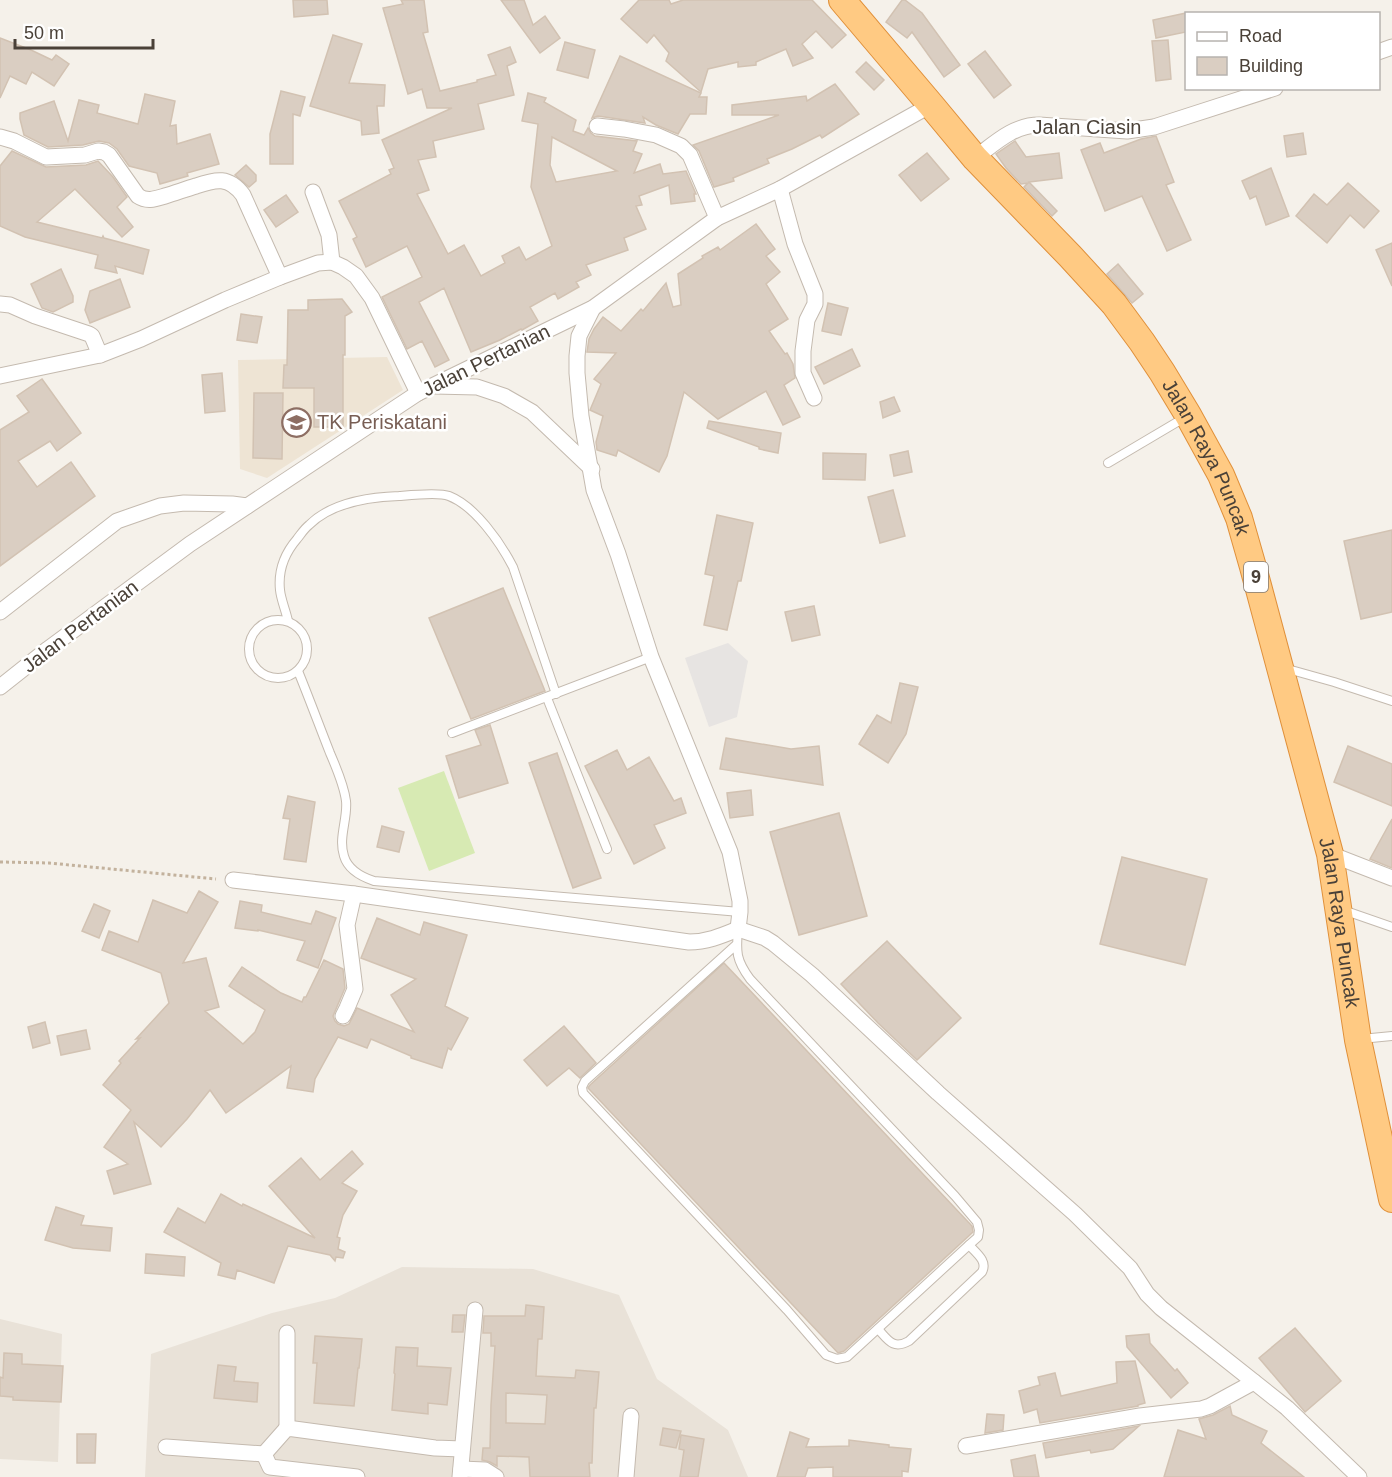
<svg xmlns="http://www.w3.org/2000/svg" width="1392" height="1477" font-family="Helvetica,sans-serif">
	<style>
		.residential { fill: #e9e2d8 }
		.education { fill: #eee4d4 }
		.green { fill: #d7eab3 }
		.parking { fill: #e7e4e2 }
		.building { fill: #dacec2; stroke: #d2c2b2; stroke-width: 1.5; fill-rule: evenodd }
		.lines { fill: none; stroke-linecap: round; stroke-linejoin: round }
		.service-casing { stroke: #c4baaf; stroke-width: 10 }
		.minor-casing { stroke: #c4baaf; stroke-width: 17 }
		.trunk-casing { stroke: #e0903a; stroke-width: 28 }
		.path { stroke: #c3b29d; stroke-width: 3; stroke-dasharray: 3 3; stroke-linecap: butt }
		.service { stroke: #fff; stroke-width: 8 }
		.minor { stroke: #fff; stroke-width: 15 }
		.trunk { stroke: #ffca83; stroke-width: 26 }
		.labels { text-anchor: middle; stroke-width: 5; stroke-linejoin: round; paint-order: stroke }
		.shield { fill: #fff; stroke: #807a74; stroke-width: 1.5 }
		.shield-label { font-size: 18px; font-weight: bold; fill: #4a4138 }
		.street-label { font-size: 20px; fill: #4a4138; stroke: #fff }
		.education-label { font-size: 20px; fill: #785e54; stroke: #fff; text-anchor: start }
	</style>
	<rect width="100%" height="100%" fill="#f5f1ea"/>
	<g class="residential">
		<path d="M402,1267L533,1269L619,1295L657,1379L728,1430L748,1477H145L151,1354L272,1313L335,1298Z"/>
		<path d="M0,1319L62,1334L58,1462L0,1459Z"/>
	</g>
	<path class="education" d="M387,357L403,390L267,478L240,469L238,360Z"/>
	<path class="green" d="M444,771L475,853L429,871L398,788Z"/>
	<path class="parking" d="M728,643L748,661L737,717L709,727L685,658Z"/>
	<g class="building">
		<path d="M293,0H327L328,14L294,17Z"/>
		<path d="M401,0H424L428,32L423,33L440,91L477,82V80L496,75L488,55L510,47L516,62L507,66L514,95L478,104L484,129L433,141L436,157L418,160L429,190L417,194L448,254L464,245L481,276L505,263L502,256L519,247L526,260L552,246L531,187L538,124L522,121L528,93L546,98L544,102L576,120L573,131L584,135L588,128L591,133L595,136L637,141L633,151L642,154L634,173L660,164L663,174L686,171L696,194H694L695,201L671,204L669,185L639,196L642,205L636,206L646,229L624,238L628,250L586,265L591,275L576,282L579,287L558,299L555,293L530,307L538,321L522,330L521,329L500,340L471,352L444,288L419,302L449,360L435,367L422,341L407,349L382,297L422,277L407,246L366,267L353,239L357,237L339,201L391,174L389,170L394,168L382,140L452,108H427L422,89L408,94L383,8L403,4ZM552,137L617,171L556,182L550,165Z"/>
		<path d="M501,0H524L533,25L545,16L560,38L540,53Z"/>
		<path d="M639,0H669L671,4L683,0H812L846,35L832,48L816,31L802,44L813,58L793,66L786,49L756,62V65L738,67V62L708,69L701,92L666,61L669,53L654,35L647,43L621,19Z"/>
		<path d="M902,0H905L922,13L960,65L944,77L912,32L907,38L886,22Z"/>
		<path d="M1186,13V32L1156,38L1153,20Z"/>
		<path d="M333,35L362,44L349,83L385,85L384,106H377L379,133L362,135L361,121L310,106Z"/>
		<path d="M0,38L31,50L52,60L56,55L69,64L54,86L32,72L26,84L10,76L0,98Z"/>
		<path d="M1168,40L1171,79L1156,81L1152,41Z"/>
		<path d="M565,42L595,50L588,78L557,70Z"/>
		<path d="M985,51L1011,85L994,98L968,64Z"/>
		<path d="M620,56L701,93L699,97H707L706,114H690L678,134L656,125L643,117L645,123L598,116L592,118Z"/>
		<path d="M866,62L884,80L874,90L856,72Z"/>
		<path d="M835,84L859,114L822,138L820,135L792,149L767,159L769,163L733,178L734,181L714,187L699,151L693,145L779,115H732V105L806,96L807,101Z"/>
		<path d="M281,91L305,97L300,116L293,114V164H270V134Z"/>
		<path d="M145,94L175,101L170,126L176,125L177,144L210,134L219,164L187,173L188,176L160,184L157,173L129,166L117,149L109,143L99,141L83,145L48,147L24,135L20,119V113L54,101L68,141L79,100L99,105L97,113L138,124Z"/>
		<path d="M1303,133L1306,154L1287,157L1284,136Z"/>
		<path d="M1156,136L1174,182L1166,185L1191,240L1167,251L1142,196L1105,211L1081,150L1100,143L1104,153L1141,139Z"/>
		<path d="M1015,141L1026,157L1059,153L1062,178L1029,182L1057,211L1052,216L1024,187L1028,183L1021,184L1006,168L996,154Z"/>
		<path d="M12,151L46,167L86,165L98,161L113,177L127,197L117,207L133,227L122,237L75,189L37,222L102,238L103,236L104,238L149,250L143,274L115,266L117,273L95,268L98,255L25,237L0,226V166Z"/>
		<path d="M927,153L949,179L921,201L899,175Z"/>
		<path d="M246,165L256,175V181L249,187L235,175Z"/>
		<path d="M1271,168L1289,216L1266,225L1256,196L1250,199L1242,181Z"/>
		<path d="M1348,183L1379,211L1364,228L1350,215L1327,243L1296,216L1314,194L1327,205Z"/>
		<path d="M286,195L298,212L276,227L264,210Z"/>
		<path d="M756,224L775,249L766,256L780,272L766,284L788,319L769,331L785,354L787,353L793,364L795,378L784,385L800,417L783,425L766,391L718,419L684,392L667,456L659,472L618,450L616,456L597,450L596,442L603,416L590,410L601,384L594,379L616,353L587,352L589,339L594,329L603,317L621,331L641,309L643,311L666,283L673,307L681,305L678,274L703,258L702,256L718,247L720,250Z"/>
		<path d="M1392,243V286L1376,250Z"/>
		<path d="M1118,264L1143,294L1132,303L1107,274Z"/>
		<path d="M61,269L73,296V302L53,312L42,308L31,284Z"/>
		<path d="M120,279L130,307L90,323L85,310L90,291Z"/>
		<path d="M342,299L352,312L345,316V355H343V427H314V388H283L284,365H287L288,310H308V300Z"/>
		<path d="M828,303L848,308L841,335L822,331Z"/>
		<path d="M241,314L262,317L257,343L237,340Z"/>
		<path d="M852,349L860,366L824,384L815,367Z"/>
		<path d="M222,373L225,411L205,413L202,375Z"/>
		<path d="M42,379L81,433L57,451L50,441L18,461L37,487L71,462L95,496L0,566V430L29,412L17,396Z"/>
		<path d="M254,393H283L282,459L253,458Z"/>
		<path d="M894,397L900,411L883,418L880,402Z"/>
		<path d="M709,421L781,433L778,453L759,449V447L707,428Z"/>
		<path d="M908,451L912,472L894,476L890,455Z"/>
		<path d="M823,453L866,454L865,480L823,479Z"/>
		<path d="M893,490L905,536L880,543L868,497Z"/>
		<path d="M717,515L753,523L741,581H738L727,630L704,625L714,576L705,574Z"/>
		<path d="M1392,530V612L1361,619L1344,541Z"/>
		<path d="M503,588L545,691L471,719L429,618Z"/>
		<path d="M814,606L820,635L792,641L785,612Z"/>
		<path d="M900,683L918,687L906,734L888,763L859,744L877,715L891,723Z"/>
		<path d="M490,725L508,783L459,798L446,756L481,745L475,730Z"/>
		<path d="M726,738L791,749L819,746L823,785L720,769Z"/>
		<path d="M1348,746L1392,764V806L1334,782Z"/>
		<path d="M617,750L627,770L649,757L674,801L681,798L686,813L654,825L665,848L634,864L585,766Z"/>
		<path d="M557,753L601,878L573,888L529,763Z"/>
		<path d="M751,790L753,815L730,818L727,793Z"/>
		<path d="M288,796L315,802L306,862L284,859L290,819L283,818Z"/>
		<path d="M839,813L867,916L799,935L770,832Z"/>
		<path d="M1392,819V868L1370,859Z"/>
		<path d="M382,826L404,832L399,852L377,847Z"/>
		<path d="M1122,857L1207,879L1185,965L1100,944Z"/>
		<path d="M199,891L218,902L183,963L206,958L219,1007L205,1011L243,1044L255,1032L265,1010L229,986L242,967L281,993L302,1002L304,997H306L324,960L343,969L345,988L333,1016L335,1021L338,1024L344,1026L349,1024L357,1008L414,1032L391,995L416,979L361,958L377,918L420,935L424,922L467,935L445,1006L468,1018L451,1050L448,1048L442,1068L411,1058V1056L371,1039L367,1048L338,1037L315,1079L313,1092L287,1088L291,1066L226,1113L210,1090L187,1119L161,1147L134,1122L151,1184L114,1194L107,1171L128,1164L104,1147L131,1110L103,1085L121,1063L119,1061L140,1038L136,1039L169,1003L161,973L102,950L109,931L138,942L153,900L187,913Z"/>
		<path d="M240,901L262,905L261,912L311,924L316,911L336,918L318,968L297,960L305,941L258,930V931L235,928Z"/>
		<path d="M94,904L110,911L99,938L82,931Z"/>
		<path d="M887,941L961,1018L917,1060L878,1023L841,984Z"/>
		<path d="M724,963L972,1226L973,1232L844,1351L838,1353L588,1088L590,1085Z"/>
		<path d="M45,1022L50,1043L33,1048L28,1027Z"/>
		<path d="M564,1026L596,1063L580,1078L569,1068L547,1086L524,1060Z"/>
		<path d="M86,1030L90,1049L61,1055L57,1036Z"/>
		<path d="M352,1151L363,1164L342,1183L357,1191L343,1215L337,1237L340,1238L338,1249L345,1252L343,1258L336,1257L335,1261L330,1255L288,1246L274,1283L237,1270L235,1279L218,1275L221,1263L164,1232L178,1208L205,1223L221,1194L242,1206L243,1204L315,1238L269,1186L301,1158L320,1180Z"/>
		<path d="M56,1207L84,1216L81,1225L112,1228L110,1251L73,1248L45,1240Z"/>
		<path d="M146,1254L185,1257L184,1276L145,1273Z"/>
		<path d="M526,1305L544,1307L542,1339H538L536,1376L575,1378L576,1370L599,1372L596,1408H594L592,1463H589L590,1477H530L529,1457L497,1456V1466L490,1462L482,1460L483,1448H490L491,1405L495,1346H491V1333H483L484,1316H525ZM506,1393L547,1395L545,1424L506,1423Z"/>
		<path d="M453,1315H465L463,1332H452Z"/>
		<path d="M1295,1328L1341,1381L1305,1412L1259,1358Z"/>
		<path d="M1149,1334L1150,1343L1175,1371L1177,1369L1188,1383L1171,1398L1127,1347L1126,1336Z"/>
		<path d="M315,1336L362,1339L359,1368H358L354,1406L314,1403L317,1363H313Z"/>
		<path d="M396,1347L418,1348L417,1366L451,1368L447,1405L428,1403V1414L392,1410L395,1374L394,1373Z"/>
		<path d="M4,1353L22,1354V1364L63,1366L61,1402L13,1400V1397L0,1396V1377L3,1378Z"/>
		<path d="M1135,1361L1145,1403L1138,1405V1406L1040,1423L1037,1409L1024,1413L1019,1391L1040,1385L1038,1377L1055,1373L1061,1396L1117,1383L1116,1362Z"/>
		<path d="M218,1365L236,1367L234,1381L258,1383L257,1402L214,1398Z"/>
		<path d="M1230,1406L1232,1415L1267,1431L1261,1443L1304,1477H1164L1178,1430L1206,1439L1199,1419L1213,1415Z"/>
		<path d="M987,1414L1004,1415L1003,1430L985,1433Z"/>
		<path d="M1139,1426L1113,1449L1091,1453L1090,1450L1046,1458L1043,1443Z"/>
		<path d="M663,1428L681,1431L676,1448L660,1445Z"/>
		<path d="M790,1432L809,1439L806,1447L849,1446V1440L889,1445V1447L911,1449L908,1472L902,1471V1477H833V1467L808,1468L805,1477H777Z"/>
		<path d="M77,1434H96L95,1463H77Z"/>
		<path d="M681,1435L704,1439L698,1477H680L684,1450L679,1449Z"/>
		<path d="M1035,1455L1039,1477H1014L1011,1460Z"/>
	</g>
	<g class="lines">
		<defs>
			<g id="service">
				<path d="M1108,463L1184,418"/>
				<circle cx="278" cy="649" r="29"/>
				<path d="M288,621C286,611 281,600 280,590C278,571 285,553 297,539C301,534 304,529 309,525C331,503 369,497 399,496C411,495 439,492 449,496C475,506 500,542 513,567L556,694"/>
				<path d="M1284,668L1334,682L1392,701"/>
				<path d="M298,671C309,698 319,725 330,753C336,767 344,785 346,801C348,818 338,838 344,856C348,870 362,877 374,881L740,912"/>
				<path d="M547,698L607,849"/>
				<path d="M452,733L651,657"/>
				<path d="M1343,910L1392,927"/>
				<path d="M737,944L585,1081L582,1087L583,1093L787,1310L826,1355L837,1359L847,1357L969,1245L978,1237L979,1230L977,1222L955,1196L750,979C736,960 736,952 738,929"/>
				<path d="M1361,1039L1392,1036"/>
				<path d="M878,1329C888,1340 893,1350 909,1341L982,1272C988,1261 976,1253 969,1245"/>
			</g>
			<g id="minor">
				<path d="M1378,52L1392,47"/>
				<path d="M597,126L624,129L656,135L681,146L690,155L717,218"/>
				<path d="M0,137L14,141L46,157L85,155L98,151L104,152L109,155L138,196C147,202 155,199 165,196C175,193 186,189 196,186C216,179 229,176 243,195L280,277"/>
				<path d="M975,158C994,144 1013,125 1039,125L1127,131L1154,127L1275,88"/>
				<path d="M780,189L795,244L815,294V304L807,320L803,351V373L814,398"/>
				<path d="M313,192L329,235L332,262"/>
				<path d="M0,304L10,305L35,316L89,334L92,336L100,355"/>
				<path d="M593,308L579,336L577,356V373L581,416L594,490L618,554L651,657L730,852L740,901V912L738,929"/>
				<path d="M0,376L100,355L141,339L225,300L280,277L318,263L332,262L343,267L356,276L372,298L418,393"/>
				<path d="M434,386L477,387L504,396L532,412L592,469"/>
				<path d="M0,612L117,521L160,506L184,503L232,504L247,506"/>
				<path d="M0,687L48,649L190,544L418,393L593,308L717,218L780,189L931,105"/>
				<path d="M1330,854L1392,878"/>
				<path d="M233,880L354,894L689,942C707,942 721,936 738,929L765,938L773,943L812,975L938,1093L1075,1214L1130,1268L1147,1294L1161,1308L1287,1408L1359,1477"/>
				<path d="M343,1016L347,1008L355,989L347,925L354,894"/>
				<path d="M287,1428V1333"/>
				<path d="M966,1446L1140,1416L1201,1409L1210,1406L1254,1382"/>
				<path d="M166,1447L264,1454"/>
				<path d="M264,1454L287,1428L435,1448L462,1449"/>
				<path d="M264,1454L270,1467L357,1477"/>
				<path d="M461,1469L485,1470L496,1477"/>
				<path d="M460,1477L475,1310"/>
				<path d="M626,1477L631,1416"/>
			</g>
			<g id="trunk">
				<path id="s1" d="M842,0L931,105L975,158L1070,256L1114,304L1142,342L1162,372L1188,415L1221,475L1239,518L1253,567L1330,854L1358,1040L1392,1199"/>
			</g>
		</defs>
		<use href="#service" class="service-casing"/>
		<use href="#minor" class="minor-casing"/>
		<use href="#trunk" class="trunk-casing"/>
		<path class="path" d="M0,862L49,863L216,879"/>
		<use href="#service" class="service"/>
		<use href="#minor" class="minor"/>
		<use href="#trunk" class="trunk"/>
	</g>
	<defs>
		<symbol id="school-ring" viewBox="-11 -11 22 22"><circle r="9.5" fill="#fff" stroke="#8d6e63" stroke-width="1.5"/><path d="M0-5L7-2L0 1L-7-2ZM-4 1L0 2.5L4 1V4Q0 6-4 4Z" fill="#8d6e63"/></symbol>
	</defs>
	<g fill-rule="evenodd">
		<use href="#school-ring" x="280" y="406" width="33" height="33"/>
	</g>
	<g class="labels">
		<rect class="shield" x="1244" y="562" width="24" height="30" rx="4.5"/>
		<g class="shield-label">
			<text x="1256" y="583">9</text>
		</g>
		<g class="street-label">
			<text x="1087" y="134">Jalan Ciasin</text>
			<text transform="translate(486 360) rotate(-26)" y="7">Jalan Pertanian</text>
			<text dy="7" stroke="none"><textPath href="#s1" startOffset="588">Jalan Raya Puncak</textPath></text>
			<text transform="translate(80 626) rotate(-37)" y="7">Jalan Pertanian</text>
			<text dy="7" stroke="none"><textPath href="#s1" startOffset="1074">Jalan Raya Puncak</textPath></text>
		</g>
		<g class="education-label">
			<text x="317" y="429">TK Periskatani</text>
		</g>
	</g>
	<rect x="1185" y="12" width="195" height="78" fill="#ffffff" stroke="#b7b3af" stroke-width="1.5"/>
	<rect x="1197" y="32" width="30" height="9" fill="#ffffff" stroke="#b7b3af" stroke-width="1.5"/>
	<text x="1239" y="42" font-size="18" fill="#4a4138">Road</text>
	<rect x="1197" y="57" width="30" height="18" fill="#dacec2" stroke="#b7b3af" stroke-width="1.5"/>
	<text x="1239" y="72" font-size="18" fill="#4a4138">Building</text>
	<path d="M15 39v9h138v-9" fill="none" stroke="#4a4138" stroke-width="3"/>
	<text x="24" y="39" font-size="18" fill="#4a4138" stroke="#ffffff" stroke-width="4.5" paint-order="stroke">50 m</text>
</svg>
